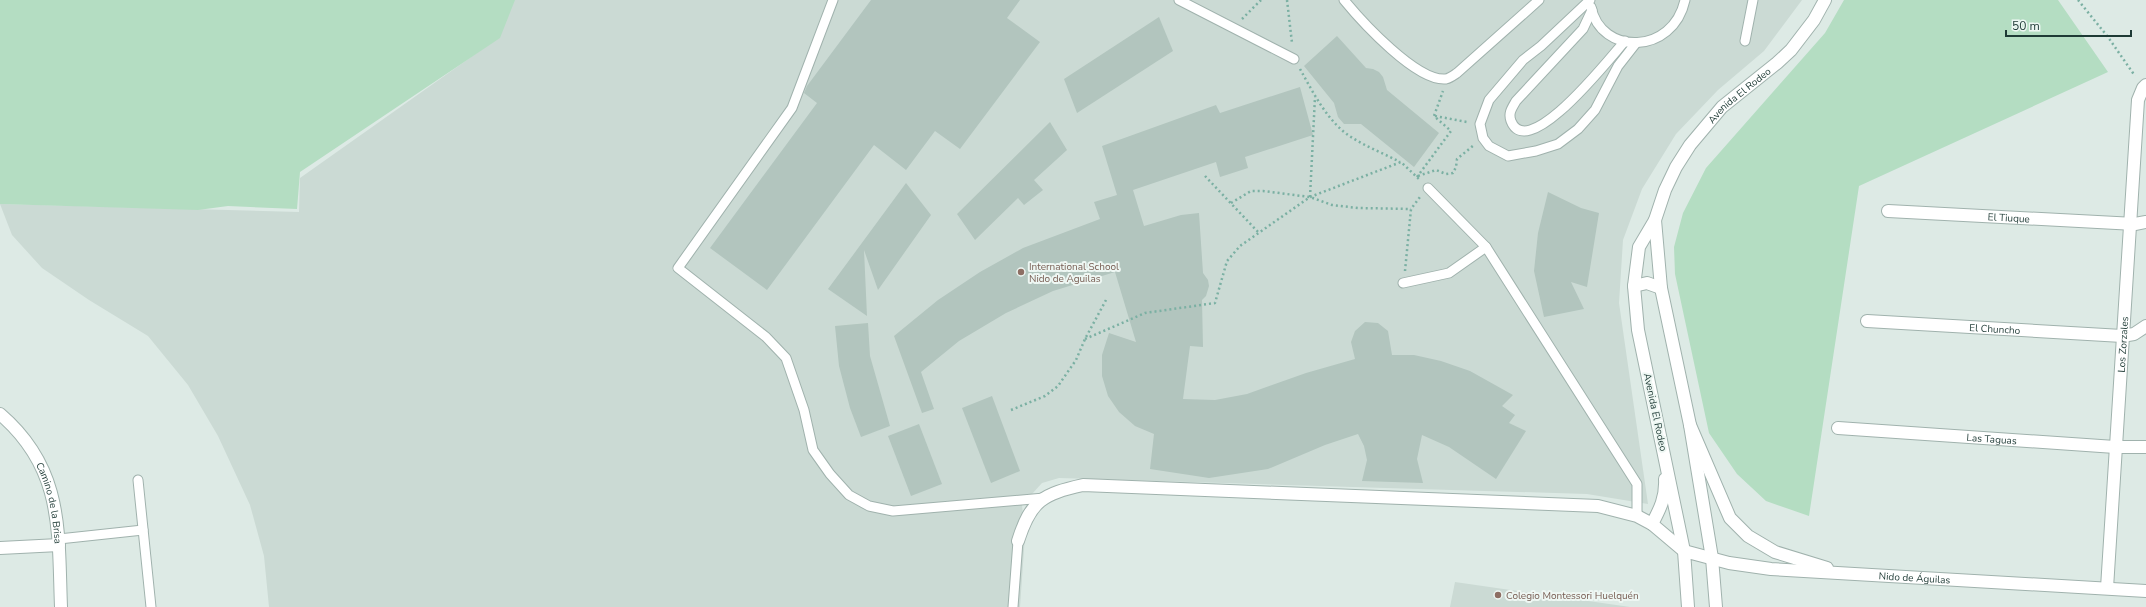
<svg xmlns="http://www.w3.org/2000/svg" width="2146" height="607" font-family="'Nunito Sans',sans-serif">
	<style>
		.built { fill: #cbdad4 }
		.green { fill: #b4ddc2 }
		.building { fill: #b2c5be }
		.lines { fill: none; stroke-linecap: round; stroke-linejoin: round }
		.service-casing { stroke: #a0b2ad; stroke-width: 11 }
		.minor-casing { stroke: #a0b2ad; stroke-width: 14 }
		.tertiary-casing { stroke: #a0b2ad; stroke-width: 14 }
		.path { stroke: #7bb0a3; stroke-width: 2.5; stroke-dasharray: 2 3; stroke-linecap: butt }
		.service { stroke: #fff; stroke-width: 9 }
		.minor { stroke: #fff; stroke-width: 12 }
		.tertiary { stroke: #fff; stroke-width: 12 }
		.education-dot { fill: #8d6e63; stroke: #eef7f3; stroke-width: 1.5 }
		.labels { text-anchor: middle; stroke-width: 4; stroke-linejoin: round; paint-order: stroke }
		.street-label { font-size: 10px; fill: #1e3a35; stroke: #eef7f3 }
		.education-label { font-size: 10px; fill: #785e54; stroke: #eef7f3; text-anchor: start }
	</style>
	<rect width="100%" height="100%" fill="#ddeae5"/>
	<g class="built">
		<path d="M513,0H1802L1764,51L1718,90L1676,134L1642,189L1623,240L1619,303L1648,504L1587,494L1059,478L1042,483L1022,505L1025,535L1020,607H269L264,556L250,505L218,436L188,385L148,336L89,300L42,268L12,235L0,204L299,212L300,178L498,38Z"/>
		<path d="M1455,582L1630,607H1450Z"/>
	</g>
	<g class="green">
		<path d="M0,0H515L500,38L300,172L297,209L228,206L198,210L0,204Z"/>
		<path d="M1844,0H2058L2108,72L1859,186L1809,516L1766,501L1737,474L1709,433L1675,274L1674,247L1683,213L1706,168L1825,33Z"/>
	</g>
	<g class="building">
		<path d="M871,0H1020L1007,18L1040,42L960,149L935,131L906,170L874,145L767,290L710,248L817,103L804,93L807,86Z"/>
		<path d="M1159,17L1173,51L1077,113L1064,79Z"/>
		<path d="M1337,36L1366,68L1373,69L1379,72L1383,77L1387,90L1439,133L1414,167L1361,124H1344L1338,117L1334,103L1304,66Z"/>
		<path d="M1300,87L1313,135L1245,157L1248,168L1220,177L1216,162L1133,190L1144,226L1181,215L1199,213L1203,273L1208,280L1209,286L1206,296L1202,300L1203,347L1190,346L1183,399L1215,400L1247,394L1306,373L1355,359L1351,342L1355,331L1365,322L1378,323L1388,331L1392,355H1414L1441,361L1470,371L1513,395L1502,406L1515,415L1509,423L1526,431L1496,479L1449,447L1422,435L1417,459L1423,483L1362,481L1367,460L1364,446L1358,434L1325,445L1268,469L1209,478L1150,469L1154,434L1135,426L1119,412L1108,396L1102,376V355L1109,333L1136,342L1115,272L1053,291L1006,313L959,341L921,372L934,409L922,413L894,336L938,300L980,272L1023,248L1100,219L1094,202L1117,195L1102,146L1216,105L1220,113Z"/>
		<path d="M1050,122L1067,150L1034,180L1043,190L1024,205L1018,198L975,240L957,214Z"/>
		<path d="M906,183L931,215L878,290L864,250L867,316L828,289Z"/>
		<path d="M1548,192L1581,208L1599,213L1587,287L1571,282L1584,309L1544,317L1534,271L1538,233Z"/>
		<path d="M868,323L870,356L890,426L861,437L850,408L839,366L835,326Z"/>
		<path d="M992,396L1020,471L991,483L962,408Z"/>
		<path d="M919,424L942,484L911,496L888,436Z"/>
	</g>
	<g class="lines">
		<defs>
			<g id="service">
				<path d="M833,0L792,108L678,268L766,337L786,358L804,410L813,450L830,474L849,495L869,506L893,511L1044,498"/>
				<path d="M1179,0L1294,59"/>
				<path d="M1344,0C1362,22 1417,82 1446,79C1450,78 1454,75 1457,73L1539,0"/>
				<path d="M1590,0L1541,46L1523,60L1489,100L1480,124L1483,138L1489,146L1508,156L1536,151L1558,144L1578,129L1595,110L1618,66L1636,43"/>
				<path d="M1591,7C1601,56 1673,55 1685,0"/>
				<path d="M1592,10L1583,29L1516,101C1512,108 1508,113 1511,121C1528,164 1612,55 1625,41"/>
				<path d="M1745,41L1753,0"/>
				<path d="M1428,188L1486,247"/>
				<path d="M1403,283L1449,273L1486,247L1637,484V516"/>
				<path d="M138,480L151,607"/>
				<path d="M59,539L143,530"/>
				<path d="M1013,607L1018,541"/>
			</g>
			<g id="minor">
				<path id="s1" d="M1888,211L2135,224L2146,222"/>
				<path d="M1655,220L1661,288L1690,425L1712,558"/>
				<path d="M1634,286L1647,283L1661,288"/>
				<path id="s2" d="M1867,321L2122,336L2134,334L2146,326"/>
				<path id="s3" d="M0,414C64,469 58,531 61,607"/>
				<path id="s4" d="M1838,428L2115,447H2146"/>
				<path d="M1652,524C1660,509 1666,497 1665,479"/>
				<path d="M1018,541C1031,500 1043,494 1083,485L1598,506L1637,516L1652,524L1684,551"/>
				<path d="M0,548L59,545"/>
				<path id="s5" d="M1684,551L1638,330L1634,286L1639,247L1655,220L1665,190L1676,167L1690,145L1722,107L1777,63L1791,50L1814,20L1825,0"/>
				<path id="s6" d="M2107,588L2138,100L2143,88L2146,85"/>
			</g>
			<g id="tertiary">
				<path d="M1690,425L1730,518L1748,536L1775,552L1827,568"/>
				<path d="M1712,558L1716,607"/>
				<path id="s7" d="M1688,607L1684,551L1729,563L1771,569L2146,591"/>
			</g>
		</defs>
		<use href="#service" class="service-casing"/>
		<use href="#minor" class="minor-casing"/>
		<use href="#tertiary" class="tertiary-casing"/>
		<g class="path">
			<path d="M1287,0L1292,43"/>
			<path d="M2078,0L2108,37L2135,76"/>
			<path d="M1242,19L1261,0"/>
			<path d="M1300,69C1313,92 1326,119 1348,135C1364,146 1383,153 1400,162"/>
			<path d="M1435,116L1467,122"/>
			<path d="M1205,176L1259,233"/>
			<path d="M1418,176L1436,170L1446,174L1453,173L1456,167L1457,159L1474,145"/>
			<path d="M1417,177L1451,131L1434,116L1443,91"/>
			<path d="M1310,197L1315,97"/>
			<path d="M1231,203L1251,191H1263L1310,197L1332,205L1358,208L1411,209"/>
			<path d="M1405,271L1411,209L1420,197"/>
			<path d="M1085,339L1145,313L1215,303L1227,261L1240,246L1310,197L1401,162L1420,180"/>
			<path d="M1011,410L1045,396L1058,386L1076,360L1085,339L1106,300"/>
		</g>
		<use href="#service" class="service"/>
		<use href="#minor" class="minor"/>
		<use href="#tertiary" class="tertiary"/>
	</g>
	<g class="education-dot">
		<circle cx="1021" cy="272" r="4"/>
		<circle cx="1498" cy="595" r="4"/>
	</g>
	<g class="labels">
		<g class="street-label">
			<text dy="4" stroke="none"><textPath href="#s5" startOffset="494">Avenida El Rodeo</textPath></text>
			<text dy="4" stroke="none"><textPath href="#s1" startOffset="121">El Tiuque</textPath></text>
			<text dy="4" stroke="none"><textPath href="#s2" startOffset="128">El Chuncho</textPath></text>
			<text dy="4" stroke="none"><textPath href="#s6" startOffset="244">Los Zorzales</textPath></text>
			<text transform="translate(1656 412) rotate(78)" y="4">Avenida El Rodeo</text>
			<text dy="4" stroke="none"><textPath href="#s4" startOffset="154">Las Taguas</textPath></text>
			<text dy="4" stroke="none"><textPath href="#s3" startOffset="105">Camino de la Brisa</textPath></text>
			<text dy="4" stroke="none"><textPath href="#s7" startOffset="289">Nido de Águilas</textPath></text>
		</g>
		<g class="education-label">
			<text x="1029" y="270">International School<tspan x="1029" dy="12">Nido de Aguilas</tspan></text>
			<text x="1506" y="599">Colegio Montessori Huelquén</text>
		</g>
	</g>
	<path d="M2006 30v6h125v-6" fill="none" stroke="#1e3a35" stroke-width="2"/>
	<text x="2012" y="30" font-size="12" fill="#1e3a35" stroke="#eef7f3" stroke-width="3" paint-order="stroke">50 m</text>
</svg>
